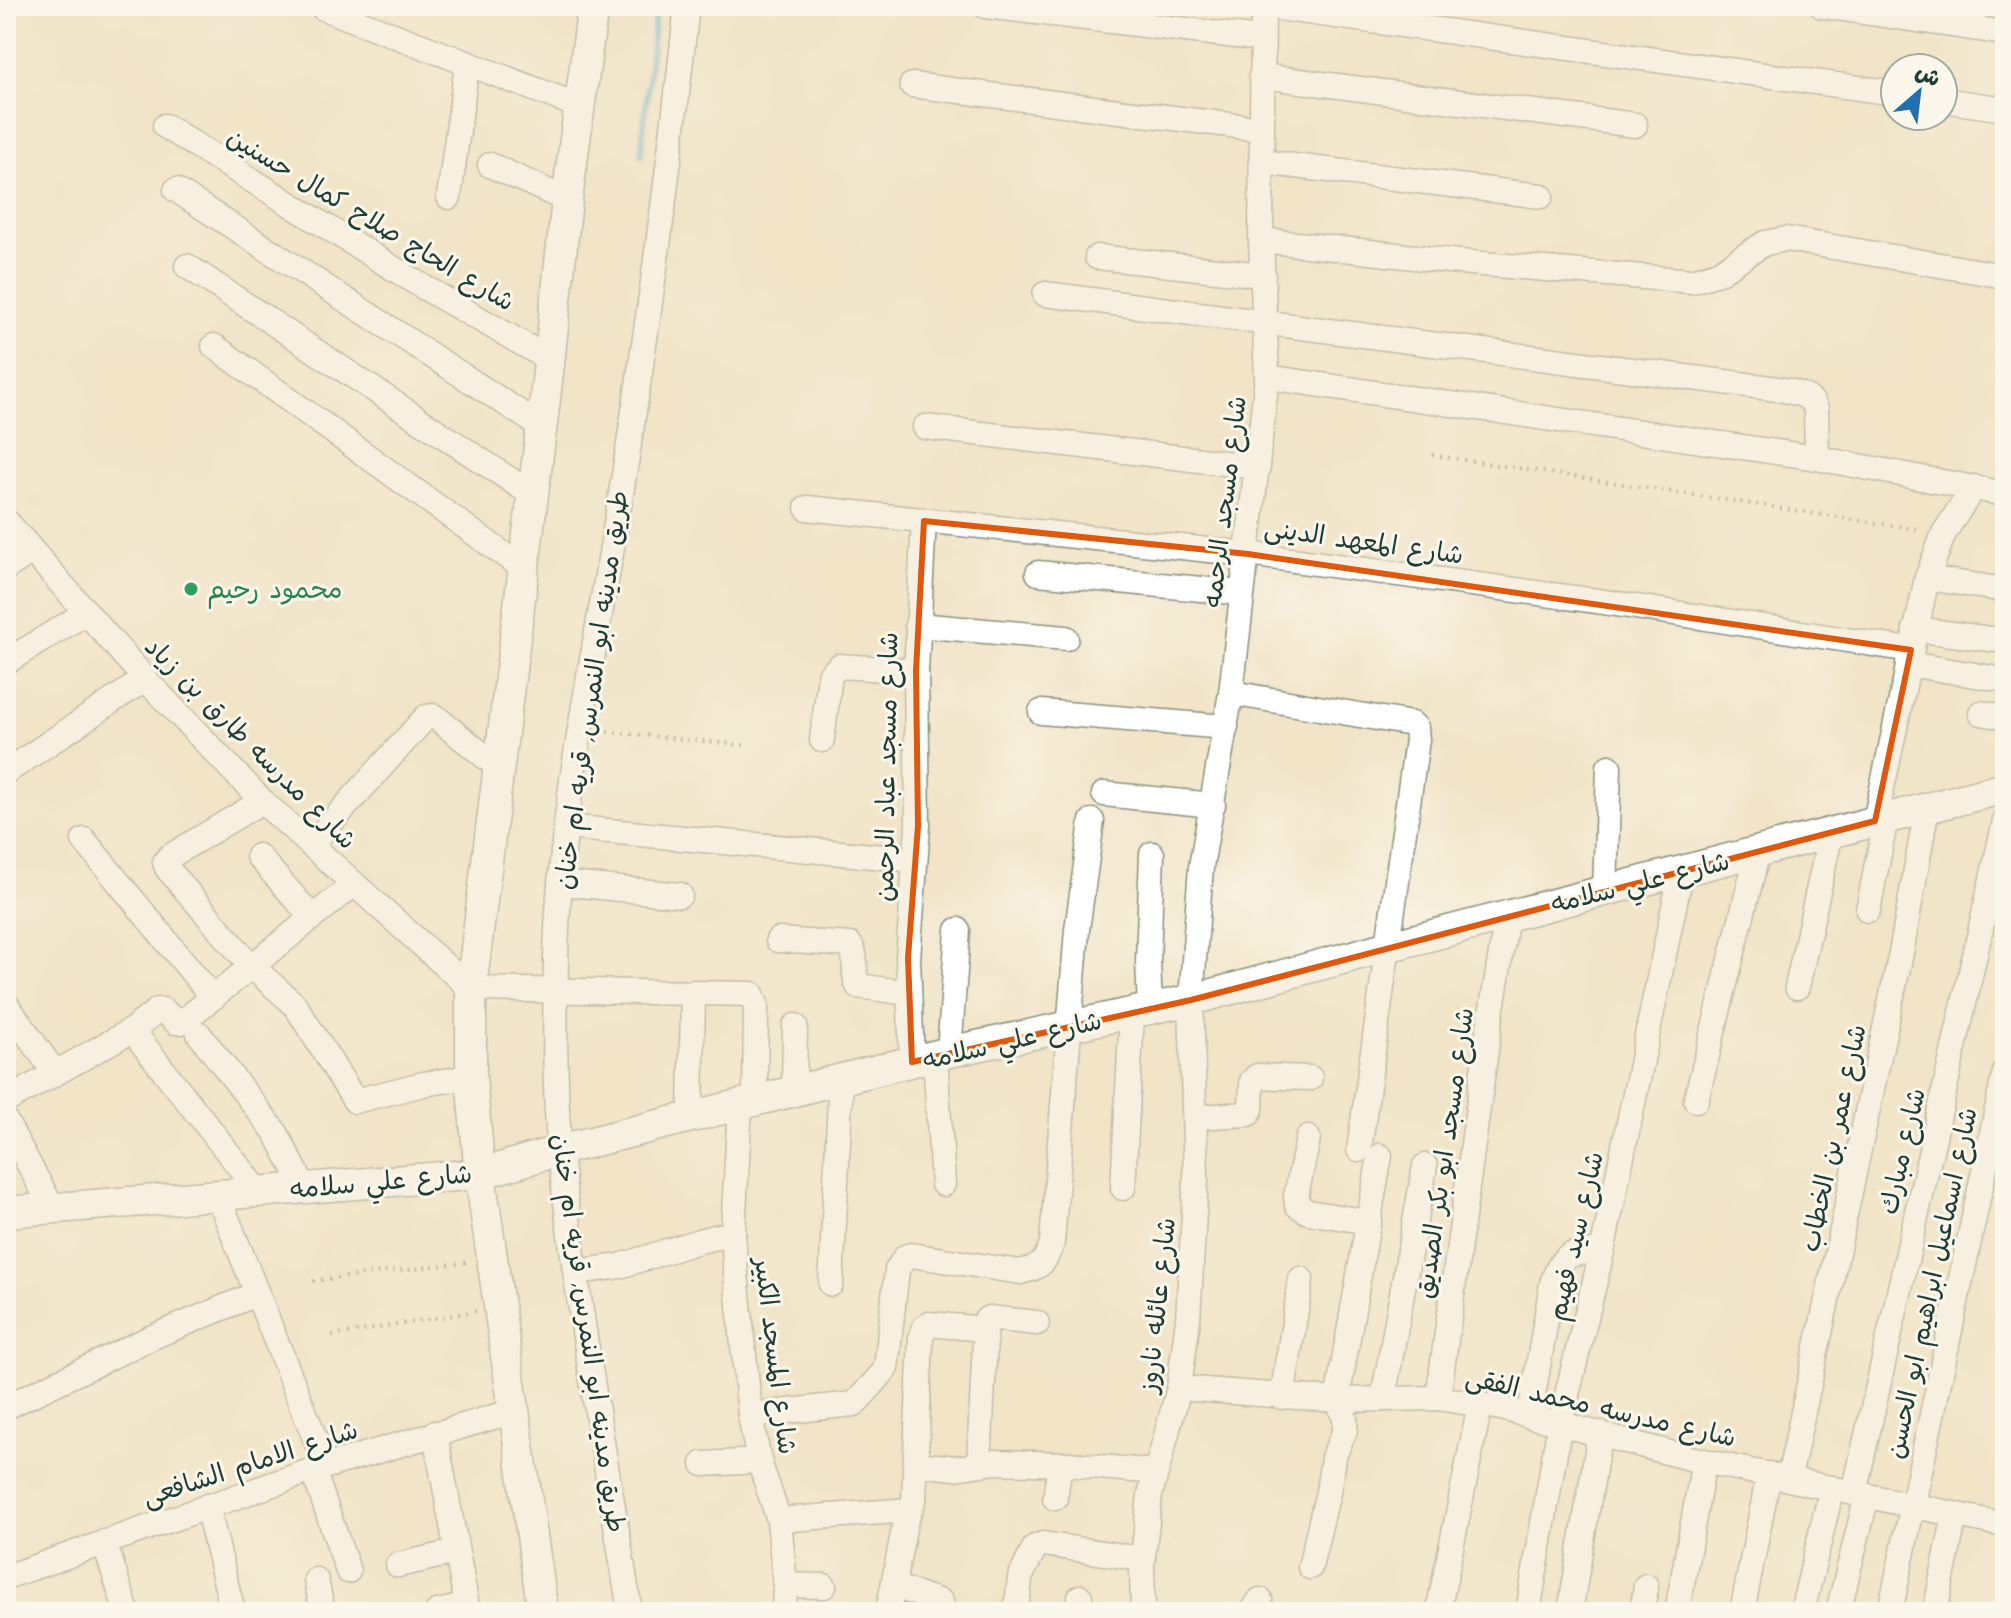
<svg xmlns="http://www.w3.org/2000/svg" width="2011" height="1618" font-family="'Architects Daughter','Playpen Sans Arabic',sans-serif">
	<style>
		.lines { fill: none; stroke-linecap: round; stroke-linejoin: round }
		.stream { stroke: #54a6cf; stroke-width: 6 }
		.minor-casing { stroke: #88907e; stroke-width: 27 }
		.tertiary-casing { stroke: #88907e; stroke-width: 33 }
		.path { stroke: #88907e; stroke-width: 4; stroke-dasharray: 2 6; stroke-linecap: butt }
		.minor { stroke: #fff; stroke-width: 24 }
		.tertiary { stroke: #fff; stroke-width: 30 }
		.marked { fill: none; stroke: #de580e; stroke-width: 6; stroke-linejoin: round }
		.leisure-dot { fill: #2e9e5b; stroke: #fbf7ec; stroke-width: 3 }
		.labels { text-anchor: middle; stroke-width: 6; stroke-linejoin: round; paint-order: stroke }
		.street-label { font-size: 26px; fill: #1f3d34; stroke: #fbf7ec }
		.leisure-label { font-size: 26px; fill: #27864d; stroke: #fbf7ec; text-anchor: start }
	</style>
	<rect width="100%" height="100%" fill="#fbf7ec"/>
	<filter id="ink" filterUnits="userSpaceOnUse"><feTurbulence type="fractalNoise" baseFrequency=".0125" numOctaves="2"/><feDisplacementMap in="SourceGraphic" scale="16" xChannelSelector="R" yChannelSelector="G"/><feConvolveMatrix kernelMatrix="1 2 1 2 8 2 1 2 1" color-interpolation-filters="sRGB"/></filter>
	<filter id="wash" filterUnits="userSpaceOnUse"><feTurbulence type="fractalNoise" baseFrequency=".006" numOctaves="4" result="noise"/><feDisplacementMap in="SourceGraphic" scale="32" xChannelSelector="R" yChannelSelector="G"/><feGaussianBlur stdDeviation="1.8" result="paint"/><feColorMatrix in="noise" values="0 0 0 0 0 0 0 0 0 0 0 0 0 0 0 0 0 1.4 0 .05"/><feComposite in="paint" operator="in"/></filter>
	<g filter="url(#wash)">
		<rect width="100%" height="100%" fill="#f1e4c7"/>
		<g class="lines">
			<path class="stream" d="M641,155L656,6"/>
		</g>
	</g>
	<g filter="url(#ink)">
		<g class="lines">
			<defs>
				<g id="minor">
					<path d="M985,6L1261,39"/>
					<path d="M1263,6L1895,93"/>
					<path d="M1822,6L2005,33"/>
					<path d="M323,8L581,107"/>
					<path d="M1261,76L1635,125"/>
					<path d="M912,85L1261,129"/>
					<path d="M1943,100L2005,109"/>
					<path d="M165,126L420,285L549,359"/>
					<path d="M1261,162L1541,196"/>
					<path d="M490,165L567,200"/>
					<path d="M176,190L542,427"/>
					<path d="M449,197L467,64"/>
					<path d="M1261,240L1459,262L1692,281L1718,273L1765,243L1786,239L2005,276"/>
					<path d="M1097,257L1263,275"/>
					<path d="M187,266L533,495"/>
					<path d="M1045,294L1778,389C1793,392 1811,394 1816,409L1817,458"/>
					<path d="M214,346L524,569"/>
					<path d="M1267,377L1817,458L2005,494"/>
					<path d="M925,427L1258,467"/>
					<path d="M807,508L1248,554L1604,602L1911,650"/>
					<path d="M6,521L145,679L262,801L471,989L752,994L756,1004L755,1101"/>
					<path d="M6,568L32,551"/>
					<path d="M1038,573L1242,593"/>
					<path d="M1927,578L2005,590"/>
					<path d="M917,625L1066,638"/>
					<path d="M1915,629L2005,641"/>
					<path d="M6,662L87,612"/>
					<path d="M1908,664L2005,680"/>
					<path d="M1231,693L1412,724L1416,728L1417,740L1359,1150"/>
					<path d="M1041,712L1226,727"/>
					<path d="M1981,713L2005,717"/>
					<path d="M822,740L830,675L839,666L916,671"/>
					<path d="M6,772L145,679"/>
					<path d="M1104,794L1213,805"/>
					<path d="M262,801L169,857L165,862L167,868L250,965L295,1005L355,1101L423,1084L471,1077"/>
					<path d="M1875,821L1927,578L1944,533L1974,487"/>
					<path d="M566,827L915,860"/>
					<path d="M84,840L213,998"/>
					<path d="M311,845L426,717L432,716L437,718L499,768"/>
					<path d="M258,856L312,917"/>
					<path d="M560,883L680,895"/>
					<path d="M1605,891L1609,767"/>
					<path d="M1868,910L1886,818"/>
					<path d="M778,940L850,945C859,957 851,973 858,986L908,993"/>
					<path d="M1797,987L1831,832"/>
					<path d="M6,1004L55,1073"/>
					<path d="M1150,1009L1148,961L1152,854"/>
					<path d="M132,1030L259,1192"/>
					<path d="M199,1034L276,1133L305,1189"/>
					<path d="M949,1052L958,930"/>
					<path d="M935,1056L943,1184"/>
					<path d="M912,1062L908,958L918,826L916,671L924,521"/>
					<path d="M794,1092L795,1026"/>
					<path d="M1696,1100L1758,851"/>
					<path d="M6,1101L132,1030L158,1010H163L176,1022H182L353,885"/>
					<path d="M740,1105L733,1233L735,1264L750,1415L759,1461L779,1520L785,1585L784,1612"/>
					<path d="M691,1117L693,992"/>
					<path d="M1196,1117L1248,1114L1251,1109L1252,1081L1257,1076L1310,1078"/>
					<path d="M6,1122L53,1209"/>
					<path d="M1308,1138L1296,1196L1297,1205L1308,1212L1369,1222"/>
					<path d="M1123,1188L1132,1013"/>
					<path d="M218,1196L326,1466"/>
					<path d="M576,1272L620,1266L699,1241L733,1233"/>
					<path d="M831,1284L841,1079"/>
					<path d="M1179,1388L1337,1400L1438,1398L1501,1408L1689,1458L2005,1525"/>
					<path d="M1282,1397L1301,1279"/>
					<path d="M1438,1398L1490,1021L1507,916"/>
					<path d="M1383,1399L1425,1166"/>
					<path d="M6,1407L150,1338L256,1294"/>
					<path d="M1530,1414L1552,1284C1562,1252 1570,1252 1602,1252"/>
					<path d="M750,1415L854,1404C857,1402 884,1372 886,1368L897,1270L905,1257L911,1255L1020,1272C1042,1267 1044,1264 1052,1243L1077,930L1092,821"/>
					<path d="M435,1433L468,1612"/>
					<path d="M703,1464L759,1461"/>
					<path d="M915,1464L956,1468L995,1462L1068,1464L1156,1472"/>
					<path d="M979,1464L986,1320L989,1318L1037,1323"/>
					<path d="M313,1470L348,1571"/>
					<path d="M1789,1478L1901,953L1927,808"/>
					<path d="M1854,1493L2005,821"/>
					<path d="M1055,1498L1060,1464"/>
					<path d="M207,1506L233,1612"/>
					<path d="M779,1520L909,1510"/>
					<path d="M104,1542L127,1612"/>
					<path d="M398,1565L456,1552"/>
					<path d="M1310,1567L1328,1492L1333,1458L1345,1430V1418L1337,1400L1380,1156"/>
					<path d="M6,1577L313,1470L514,1411"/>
					<path d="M316,1580L323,1612"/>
					<path d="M785,1585L824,1586"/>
					<path d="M894,1586L941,1602L943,1612"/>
					<path d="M437,1612L466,1606"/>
					<path d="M630,1612C606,1459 577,1307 560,1153C554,1089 555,1022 556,958C559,814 591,672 615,530C644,357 668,181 687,6"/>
					<path d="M888,1612L905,1523L914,1500L921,1338L924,1328L928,1324L985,1329"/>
					<path d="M1016,1612L1020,1578L1035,1547L1043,1544L1143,1559"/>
					<path d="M1078,1612L1080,1597"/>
					<path d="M1143,1612L1142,1566L1150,1495L1179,1388L1188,1319L1196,1178L1191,1000L1201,867L1231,693L1267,377L1261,240L1263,6"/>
					<path d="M1252,1612L1260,1600"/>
					<path d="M1438,1612L1480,1405"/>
					<path d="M1528,1612L1560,1423L1602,1252L1681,873"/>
					<path d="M1570,1612L1600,1433"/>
					<path d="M1642,1612L1646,1586"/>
					<path d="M1677,1612L1704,1461"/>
					<path d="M1742,1612L1769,1474"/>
					<path d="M1802,1612L1832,1488"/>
					<path d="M1838,1612L1867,1496"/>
					<path d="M1890,1612L2005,1072"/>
					<path d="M1935,1612L1955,1515"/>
				</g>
				<g id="tertiary">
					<path d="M6,1212L480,1174L560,1150L949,1052L1191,1000L1386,947L2005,788"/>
					<path d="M543,1612L480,1174L471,1077V989L545,399L567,200L593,6"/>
				</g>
			</defs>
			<use href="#minor" class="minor-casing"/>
			<use href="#tertiary" class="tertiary-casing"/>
			<g class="path">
				<path d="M1432,455L1922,530"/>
				<path d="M599,731L744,745"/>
				<path d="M313,1281L470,1262"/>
				<path d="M332,1336L477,1311"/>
			</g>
			<use href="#minor" class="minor"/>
			<use href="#tertiary" class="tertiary"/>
		</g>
	</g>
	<path d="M0 0H2011V1618H0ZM924,521L1248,554L1911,650L1875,821L1191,1000L912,1062L908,958L918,826L916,671Z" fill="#f1e4c7" fill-opacity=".55" fill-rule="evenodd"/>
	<path class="marked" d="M924,521L1248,554L1911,650L1875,821L1191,1000L912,1062L908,958L918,826L916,671Z"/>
	<circle class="leisure-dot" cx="191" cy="589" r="8"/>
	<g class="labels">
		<g class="street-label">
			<text transform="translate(371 219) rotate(31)" y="9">شارع الحاج صلاح كمال حسنين</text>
			<text transform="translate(1224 502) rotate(-83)" y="9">شارع مسجد الرحمه</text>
			<text transform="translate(1364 541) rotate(8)" y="9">شارع المعهد الدينى</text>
			<text transform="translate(591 690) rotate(-82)" y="9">طريق مدينه ابو النمرس, قريه ام خنان</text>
			<text transform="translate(251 743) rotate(45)" y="9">شارع مدرسه طارق بن زياد</text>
			<text transform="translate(886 767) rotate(-89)" y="9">شارع مسجد عباد الرحمن</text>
			<text transform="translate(1640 882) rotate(-14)" y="9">شارع علي سلامه</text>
			<text transform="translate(1012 1040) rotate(-13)" y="9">شارع علي سلامه</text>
			<text transform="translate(1833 1138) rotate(-78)" y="9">شارع عمر بن الخطاب</text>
			<text transform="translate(1902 1151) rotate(-77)" y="9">شارع مبارك</text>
			<text transform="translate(1444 1153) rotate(-82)" y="9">شارع مسجد ابو بكر الصديق</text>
			<text transform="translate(381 1181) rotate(-5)" y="9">شارع علي سلامه</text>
			<text transform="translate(1575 1236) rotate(-77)" y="9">شارع سيد فهيم</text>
			<text transform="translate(1931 1283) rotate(-78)" y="9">شارع اسماعيل ابراهيم ابو الحسن</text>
			<text transform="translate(1157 1305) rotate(-84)" y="9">شارع عائله ناروز</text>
			<text transform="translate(589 1333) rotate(82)" y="9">طريق مدينه ابو النمرس, قريه ام خنان</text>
			<text transform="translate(776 1356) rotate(83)" y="9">شارع المسجد الكبير</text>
			<text transform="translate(1601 1407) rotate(13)" y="9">شارع مدرسه محمد الفقى</text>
			<text transform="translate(250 1463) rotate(-18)" y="9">شارع الامام الشافعى</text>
		</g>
		<g class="leisure-label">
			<text x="207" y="598">محمود رحيم</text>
		</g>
	</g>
	<rect width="2011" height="1618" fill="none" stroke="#fbf7ec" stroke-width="32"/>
	<g transform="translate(1919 92) rotate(28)"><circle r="38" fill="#fbf7ec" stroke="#a3ada2" stroke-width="2"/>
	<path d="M0-6L14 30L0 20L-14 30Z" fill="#1f6fb2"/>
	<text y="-12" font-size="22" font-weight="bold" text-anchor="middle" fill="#1f3d34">ش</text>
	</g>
</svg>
